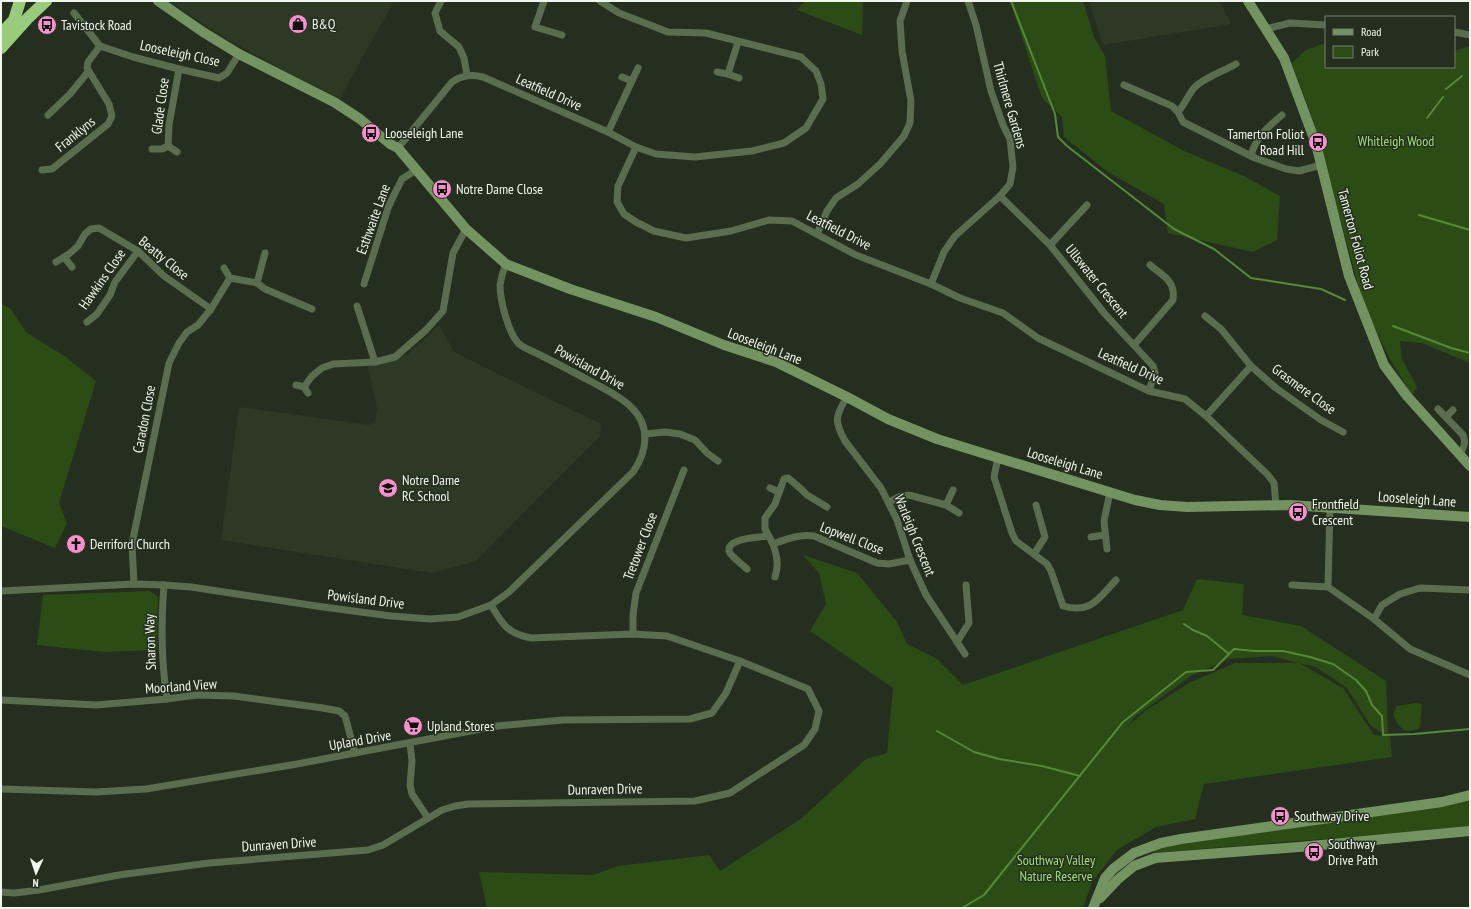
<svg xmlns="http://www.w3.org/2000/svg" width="1471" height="909" font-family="'PT Sans Narrow',sans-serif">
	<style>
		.built { fill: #2c3924 }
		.green { fill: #2b4c15; fill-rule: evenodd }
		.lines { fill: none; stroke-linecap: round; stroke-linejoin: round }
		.stream { stroke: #58883a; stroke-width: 2 }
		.street { stroke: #5a6e4f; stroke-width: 7 }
		.secondary { stroke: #739461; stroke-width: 10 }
		.highway { stroke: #98cb7b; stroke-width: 12 }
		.labels { text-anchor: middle; stroke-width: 3; stroke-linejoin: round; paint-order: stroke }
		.poi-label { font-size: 14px; fill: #f0f7ec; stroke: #252f1f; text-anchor: start }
		.street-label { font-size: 14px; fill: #f0f7ec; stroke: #252f1f }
		.park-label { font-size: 14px; fill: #9ede77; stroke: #252f1f }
	</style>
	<rect width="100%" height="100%" fill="#252f1f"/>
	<g class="built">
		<path d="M170,1H394L340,98L277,67L207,27Z"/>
		<path d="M1089,1H1220L1231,24L1103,45Z"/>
		<path d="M439,325L454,352L601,424L600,436L476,561L432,573L221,540L239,407L369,425L375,421L377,409L368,367L408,354Z"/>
	</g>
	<g class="green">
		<path d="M805,1H863L862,35L797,10Z"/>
		<path d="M1010,1H1083L1094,37L1105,56L1111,111L1184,151L1244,176L1280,196L1277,240L1253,252L1168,233L1164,204L1108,172L1064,137L1062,117L1042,98Z"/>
		<path d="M1326,43V67H1454V51L1470,46V363L1422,343L1400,341L1402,359L1417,387L1412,395L1391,361L1364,306L1314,123L1292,63L1306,50Z"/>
		<path d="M1,304L10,308L27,333L66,357L96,381L59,503L67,523L55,548L1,526Z"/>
		<path d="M803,555L857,573L897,622L907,644L937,659L963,685L1183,610L1197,579L1244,584L1242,615L1301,626L1386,681L1388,736H1390L1392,757L1204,784L1195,819L1156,827L1117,850L1092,882L1083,908H487L479,872L593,875L618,866L709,855L720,871L802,818L866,759L887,753L893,688L810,631L826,604L819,573ZM1272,656L1297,663H1235L1189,683L1145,711L1127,727L1136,716L1191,676L1229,659ZM1299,663L1316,667L1347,688L1371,726L1387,736L1374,735L1343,688Z"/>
		<path d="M150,591L158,597L157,650L104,652L37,645L43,595Z"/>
		<path d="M1415,703L1422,704L1420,728C1403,736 1399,727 1393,714L1397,706Z"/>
		<path d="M1470,796V827L1152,853L1166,838Z"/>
	</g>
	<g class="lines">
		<g class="stream">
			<path d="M1011,1L1055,114L1058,137L1067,146L1174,229L1214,249L1251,278L1321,289L1345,300"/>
			<path d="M1446,89L1462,76"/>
			<path d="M1427,118L1443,97"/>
			<path d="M1419,215L1470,230"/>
			<path d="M1393,326L1451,348L1470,353"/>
			<path d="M1184,624L1193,630L1207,636L1229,654"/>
			<path d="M937,731L974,752L999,759L1042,766L1080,776"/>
			<path d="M962,908L984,895L1123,722L1186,672L1213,670L1234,649L1255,651H1283L1310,657L1333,664L1356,680L1366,691L1372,705L1382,716L1383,735L1414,734L1470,729"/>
		</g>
		<g class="street">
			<path d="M441,1L435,13L440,31L459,47L464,58L467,75"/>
			<path d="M544,1L535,27L562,35"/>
			<path d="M74,13L100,46L133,57L179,69L219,78L227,73L239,54"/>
			<path d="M1265,29L1290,23L1326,25"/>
			<path d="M1454,32L1470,35"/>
			<path d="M738,42L728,74L739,78"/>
			<path d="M717,72L728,74"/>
			<path d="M622,77L632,81"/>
			<path d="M1124,85L1172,106L1178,112L1183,122L1255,158L1286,169L1299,171L1321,165"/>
			<path d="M1178,112C1185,104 1188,95 1194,88C1203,78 1224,71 1236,64"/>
			<path d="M48,115L70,94L88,72"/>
			<path d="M608,132L638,68"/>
			<path d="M168,146L169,125L179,69"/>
			<path d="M636,147L618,186L617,202L624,214L636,222L654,231L686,238L731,231L769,220L792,221L856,255L931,284L960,298L1003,313L1038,338L1149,391L1185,399L1206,416L1268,475L1274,483L1276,505"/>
			<path d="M398,148L452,82C462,75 471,74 483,77L608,132L636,147L656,154L695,157L752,151L784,143L806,128L823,99L821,84L816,71L801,57L706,33L668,32L619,13L600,1"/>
			<path d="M152,149H162L168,146L177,152"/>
			<path d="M1251,156C1255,138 1268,127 1282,115"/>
			<path d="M42,170L52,169L108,124L112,116L109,104L87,68L88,62L100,46"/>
			<path d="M1000,196L1050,245L1105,314L1153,366L1155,372L1149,391"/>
			<path d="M817,234L827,211L836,198L858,184L880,164L904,136L910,123L911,101L902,51L900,21L907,1"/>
			<path d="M1050,245L1087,205"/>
			<path d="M64,257L72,267"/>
			<path d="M56,262L69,254L78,246L85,234L91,229L99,228L138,251L164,276L211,309"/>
			<path d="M224,268L230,278"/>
			<path d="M257,283L265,289L312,309"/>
			<path d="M364,284L388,208L394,195L402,179L416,170"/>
			<path d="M931,284L944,252L955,236L1000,196L1010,184L1013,167L1010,139L1003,125L991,91L976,25L968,1"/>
			<path d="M357,306L375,362"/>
			<path d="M1205,316L1221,329L1251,366L1276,388L1321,420L1343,432"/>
			<path d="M87,322L97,314L110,295L115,282L138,251"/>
			<path d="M1134,345L1173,300C1176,281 1163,276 1150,265"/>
			<path d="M296,385L304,387L308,393"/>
			<path d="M304,387L312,376L322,368L333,364L375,362L395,357L426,330L443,311L453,253L466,229"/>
			<path d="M847,397C835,416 834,421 845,441L881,488L897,520L910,560L926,595L965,654"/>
			<path d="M1438,409L1463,435C1466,443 1464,447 1460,454"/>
			<path d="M1206,416L1251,366"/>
			<path d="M1446,417L1453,410"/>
			<path d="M645,434L665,432L680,434L695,440L707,453L718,461"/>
			<path d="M998,457L994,477L1012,533L1016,541L1047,564L1051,571L1063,606C1091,614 1098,599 1116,580"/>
			<path d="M770,488L779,492"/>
			<path d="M889,502L901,496L909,495L946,505L959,513"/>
			<path d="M946,505L953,490"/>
			<path d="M827,507L807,495L800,488L788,478L784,479L775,504L765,518V529L773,544C787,539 799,534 814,536L877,563L889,564L910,560"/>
			<path d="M1091,537L1105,535"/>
			<path d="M773,544C777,556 779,564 775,577"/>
			<path d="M1107,549L1104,521L1110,492"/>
			<path d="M1034,554L1045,537L1036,505"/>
			<path d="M747,569C743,565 730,556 729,551C727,538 760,537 768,536"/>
			<path d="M134,584L132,544L169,363L179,343L187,332L198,325L211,309L230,278L257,283L265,253"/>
			<path d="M164,585C161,623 161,660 167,699"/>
			<path d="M1292,585L1328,587L1374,619L1410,649L1470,675"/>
			<path d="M1328,587L1330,508"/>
			<path d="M1,591L134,584L164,585L191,587L323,607L391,616L430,619L458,617L491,605L509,592L633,472C647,452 651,427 632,408C622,397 606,390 594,383C577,374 560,365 542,356C535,352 523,348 518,343C508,331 500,301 500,285C501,278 503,271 506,264"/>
			<path d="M1374,619L1382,605L1400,594L1420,588L1470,590"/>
			<path d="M633,634V615L636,593L684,470"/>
			<path d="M957,642L969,623L966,585"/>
			<path d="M1,700L96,705L167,699L197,695L234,696L323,708L339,711L345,716L355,753"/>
			<path d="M410,744L412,761L410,785L412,794L428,818"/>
			<path d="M1,789L96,792L146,789L297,764L497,726L563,720L690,719L712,713L726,693L740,661"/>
			<path d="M1,892L14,893L39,890L119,875L209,863L368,850L383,845L442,810L455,806L468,804L695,801L730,793L804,745L815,729L819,711L808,689L740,661L667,636L633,634L531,638C508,634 502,624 491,605"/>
		</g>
		<g class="secondary">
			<path d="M158,1L203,32L239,54L334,102L360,119L390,144L398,148L466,229L506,264L570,289L656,317L724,345L776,362L847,397L888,419L937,439L1135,500L1160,505L1187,507L1290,505L1470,517"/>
			<path d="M1248,1L1284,58L1316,144L1349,276L1384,365L1407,396L1470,466"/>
			<path d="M1100,898L1117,880L1134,866L1155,858L1299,847L1470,831"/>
			<path d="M1093,908L1105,878L1113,869L1134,853L1161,843L1181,839L1442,802L1470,795"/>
		</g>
		<g class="highway">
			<path d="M1,34L14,20L20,1"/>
			<path d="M1,48L27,19L46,1"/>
		</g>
	</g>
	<defs>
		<symbol id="shop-disc" viewBox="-11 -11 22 22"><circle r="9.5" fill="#f790cd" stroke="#252f1f"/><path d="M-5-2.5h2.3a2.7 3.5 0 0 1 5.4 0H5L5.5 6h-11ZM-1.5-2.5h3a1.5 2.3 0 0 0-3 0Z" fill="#111"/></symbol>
		<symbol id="bus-disc" viewBox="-11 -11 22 22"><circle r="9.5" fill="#f790cd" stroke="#252f1f"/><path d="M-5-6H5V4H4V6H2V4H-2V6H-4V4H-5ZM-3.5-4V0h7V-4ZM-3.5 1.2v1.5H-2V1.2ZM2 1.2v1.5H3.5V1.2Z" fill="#111"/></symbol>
		<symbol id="school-disc" viewBox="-11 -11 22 22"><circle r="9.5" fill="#f790cd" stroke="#252f1f"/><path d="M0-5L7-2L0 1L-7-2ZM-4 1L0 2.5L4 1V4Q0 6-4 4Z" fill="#111"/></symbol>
		<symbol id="church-disc" viewBox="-11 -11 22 22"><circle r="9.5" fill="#f790cd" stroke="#252f1f"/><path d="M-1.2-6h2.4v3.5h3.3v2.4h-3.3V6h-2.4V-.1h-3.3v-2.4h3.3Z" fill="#111"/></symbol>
		<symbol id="supermarket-disc" viewBox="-11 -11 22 22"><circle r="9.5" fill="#f790cd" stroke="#252f1f"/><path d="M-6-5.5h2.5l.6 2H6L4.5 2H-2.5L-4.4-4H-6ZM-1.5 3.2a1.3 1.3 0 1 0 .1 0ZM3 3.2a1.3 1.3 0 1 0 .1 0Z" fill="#111"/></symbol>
	</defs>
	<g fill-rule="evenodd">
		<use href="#shop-disc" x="287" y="13" width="22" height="22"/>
		<use href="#bus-disc" x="36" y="14" width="22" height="22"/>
		<use href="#bus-disc" x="360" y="122" width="22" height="22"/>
		<use href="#bus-disc" x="1307" y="131" width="22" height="22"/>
		<use href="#bus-disc" x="431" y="178" width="22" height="22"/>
		<use href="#school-disc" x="377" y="477" width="22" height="22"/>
		<use href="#bus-disc" x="1287" y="501" width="22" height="22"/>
		<use href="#church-disc" x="65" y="533" width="22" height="22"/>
		<use href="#supermarket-disc" x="402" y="715" width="22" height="22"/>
		<use href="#bus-disc" x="1269" y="805" width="22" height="22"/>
		<use href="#bus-disc" x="1303" y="841" width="22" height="22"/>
	</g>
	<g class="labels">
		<g class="poi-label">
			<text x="312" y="29">B&amp;Q</text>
			<text x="61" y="30">Tavistock Road</text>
			<text x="385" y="138">Looseleigh Lane</text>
			<text x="1304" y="139" text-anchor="end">Tamerton Foliot<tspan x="1304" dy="16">Road Hill</tspan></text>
			<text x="456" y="194">Notre Dame Close</text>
			<text x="402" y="485">Notre Dame<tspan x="402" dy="16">RC School</tspan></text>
			<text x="1312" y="509">Frontfield<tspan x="1312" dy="16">Crescent</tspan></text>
			<text x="90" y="549">Derriford Church</text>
			<text x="427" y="731">Upland Stores</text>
			<text x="1294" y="821">Southway Drive</text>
			<text x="1328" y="849">Southway<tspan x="1328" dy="16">Drive Path</tspan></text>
		</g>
		<g class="street-label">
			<text transform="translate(180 53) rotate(12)" y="5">Looseleigh Close</text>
			<text transform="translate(549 92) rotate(24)" y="5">Leatfield Drive</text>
			<text transform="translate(1010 105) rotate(74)" y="5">Thirlmere Gardens</text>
			<text transform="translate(160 106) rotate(-82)" y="5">Glade Close</text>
			<text transform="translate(75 134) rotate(-39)" y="5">Franklyns</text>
			<text transform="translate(373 219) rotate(-70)" y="5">Esthwaite Lane</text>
			<text transform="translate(839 230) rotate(27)" y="5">Leatfield Drive</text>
			<text transform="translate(1356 239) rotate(75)" y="5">Tamerton Foliot Road</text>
			<text transform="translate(164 258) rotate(39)" y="5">Beatty Close</text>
			<text transform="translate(102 279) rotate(-55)" y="5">Hawkins Close</text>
			<text transform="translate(1097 281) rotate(51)" y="5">Ullswater Crescent</text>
			<text transform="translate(765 346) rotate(21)" y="5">Looseleigh Lane</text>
			<text transform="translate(1131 366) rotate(24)" y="5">Leatfield Drive</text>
			<text transform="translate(590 367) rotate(29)" y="5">Powisland Drive</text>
			<text transform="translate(1304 389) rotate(36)" y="5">Grasmere Close</text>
			<text transform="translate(144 419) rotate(-79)" y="5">Caradon Close</text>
			<text transform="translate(1065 463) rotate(17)" y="5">Looseleigh Lane</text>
			<text transform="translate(1417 499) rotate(4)" y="5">Looseleigh Lane</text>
			<text transform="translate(915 535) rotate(68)" y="5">Warleigh Crescent</text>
			<text transform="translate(852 538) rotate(21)" y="5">Lopwell Close</text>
			<text transform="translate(640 546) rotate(-69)" y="5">Tretower Close</text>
			<text transform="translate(366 599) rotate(7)" y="5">Powisland Drive</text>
			<text transform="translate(150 642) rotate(-92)" y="5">Sharon Way</text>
			<text transform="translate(181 686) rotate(-4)" y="5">Moorland View</text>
			<text transform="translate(360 740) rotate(-10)" y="5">Upland Drive</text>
			<text transform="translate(605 789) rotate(-1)" y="5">Dunraven Drive</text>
			<text transform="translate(279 844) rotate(-4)" y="5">Dunraven Drive</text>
		</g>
		<g class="park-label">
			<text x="1396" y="146">Whitleigh Wood</text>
			<text x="1056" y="865">Southway Valley<tspan x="1056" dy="16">Nature Reserve</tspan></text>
		</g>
	</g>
	<rect width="1471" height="909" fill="none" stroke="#f0f7ec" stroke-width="4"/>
	<rect x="1325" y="16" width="130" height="52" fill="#252f1f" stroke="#767f71"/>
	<rect x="1333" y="29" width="20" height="6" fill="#739461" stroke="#767f71"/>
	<text x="1361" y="36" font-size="12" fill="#f0f7ec">Road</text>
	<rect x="1333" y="46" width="20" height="12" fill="#2b4c15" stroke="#767f71"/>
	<text x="1361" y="56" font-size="12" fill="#f0f7ec">Park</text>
	<g transform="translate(36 873) rotate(183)" stroke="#252f1f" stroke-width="3" paint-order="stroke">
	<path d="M0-3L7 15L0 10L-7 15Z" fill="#f0f7ec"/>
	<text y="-6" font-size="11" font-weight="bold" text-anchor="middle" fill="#f0f7ec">N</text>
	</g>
</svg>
